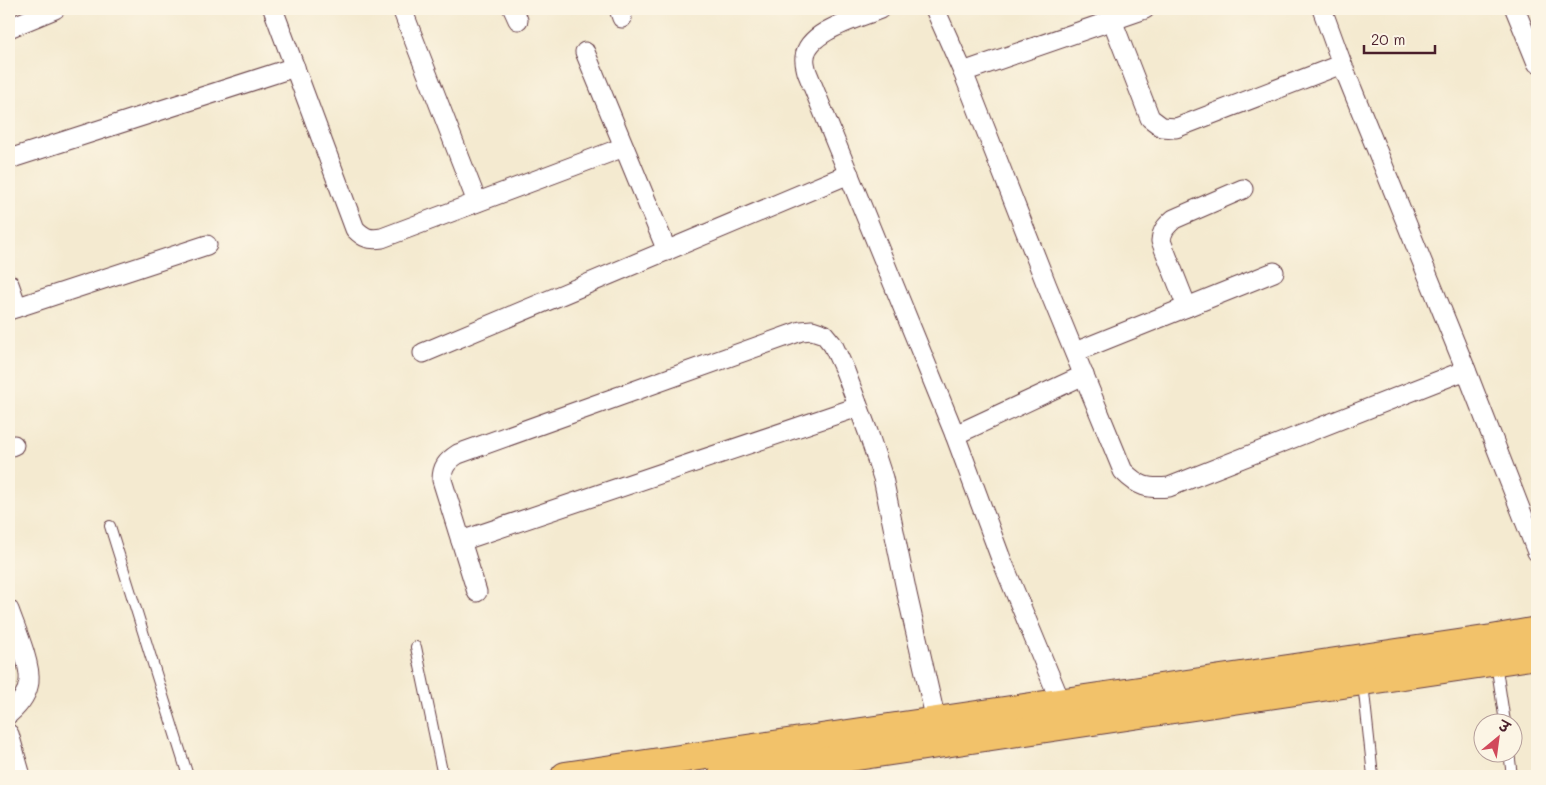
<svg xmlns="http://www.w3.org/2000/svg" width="1546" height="785" font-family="Mali,'Playpen Sans Deva',sans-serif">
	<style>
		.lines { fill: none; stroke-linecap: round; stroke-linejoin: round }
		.service-casing { stroke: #643d44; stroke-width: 12 }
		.minor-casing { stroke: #643d44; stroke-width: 21 }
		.primary-casing { stroke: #643d44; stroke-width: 30 }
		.service { stroke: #fff; stroke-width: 10 }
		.minor { stroke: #fff; stroke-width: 19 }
		.primary { stroke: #f2c26a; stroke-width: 28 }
	</style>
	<rect width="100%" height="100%" fill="#fcf5e5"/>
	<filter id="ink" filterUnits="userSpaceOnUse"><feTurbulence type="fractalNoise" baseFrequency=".02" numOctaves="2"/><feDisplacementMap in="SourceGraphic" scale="10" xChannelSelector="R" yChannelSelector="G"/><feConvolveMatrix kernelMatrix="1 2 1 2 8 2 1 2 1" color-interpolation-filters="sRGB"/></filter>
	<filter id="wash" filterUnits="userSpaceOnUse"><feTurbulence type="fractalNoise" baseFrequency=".0096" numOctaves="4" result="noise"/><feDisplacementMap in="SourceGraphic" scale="20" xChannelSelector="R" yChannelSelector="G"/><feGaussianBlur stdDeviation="1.12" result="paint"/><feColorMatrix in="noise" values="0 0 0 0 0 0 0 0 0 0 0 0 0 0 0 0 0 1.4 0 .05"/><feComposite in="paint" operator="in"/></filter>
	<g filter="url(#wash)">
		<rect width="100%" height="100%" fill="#f4ead0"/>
	</g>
	<g filter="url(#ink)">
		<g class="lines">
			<defs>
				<g id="service">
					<path d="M110,526L188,776"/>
					<path d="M416,647L443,776"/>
					<path d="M1496,663L1505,722"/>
					<path d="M1363,683L1373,776"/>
					<path d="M1509,752L1512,776"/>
				</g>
				<g id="minor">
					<path d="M273,9L355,229C364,238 369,240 382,238L624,147"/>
					<path d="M402,9L477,202"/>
					<path d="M513,9L518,20"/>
					<path d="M619,9L622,18"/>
					<path d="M880,9C859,18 807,31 805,57C804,62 806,68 807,72L955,435L1000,556L1061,703"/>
					<path d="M935,9L963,72"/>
					<path d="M1145,9L963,72L1047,286L1123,471C1139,487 1147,489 1169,487L1466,370"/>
					<path d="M1322,9L1342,64L1466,370L1537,552"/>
					<path d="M1515,9L1537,63"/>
					<path d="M1112,20L1150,118L1162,127L1176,128L1342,64"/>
					<path d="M9,28L55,9"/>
					<path d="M585,52L667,251"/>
					<path d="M9,159L295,67"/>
					<path d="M9,284L17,307"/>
					<path d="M1187,307L1161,241C1162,230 1166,226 1174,219L1243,189"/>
					<path d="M9,310L207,245"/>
					<path d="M1075,352L1274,272"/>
					<path d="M423,353L849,174"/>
					<path d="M955,435L1084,375"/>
					<path d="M9,447L14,445"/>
					<path d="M461,541L858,407"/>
					<path d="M477,592L442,480C442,467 447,461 458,454L801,331L812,330L824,334L833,345L845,371L868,432L883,478L907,594L936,721"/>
					<path d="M9,610C15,627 31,664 29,681C28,694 18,706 9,714"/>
					<path d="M9,734L21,776"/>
				</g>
				<g id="primary">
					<path d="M565,776L1492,639L1537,631"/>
					<path d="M722,776L1537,655"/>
				</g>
			</defs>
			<use href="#service" class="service-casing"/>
			<use href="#minor" class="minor-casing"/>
			<use href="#primary" class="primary-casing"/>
			<use href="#service" class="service"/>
			<use href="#minor" class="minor"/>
			<use href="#primary" class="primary"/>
		</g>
	</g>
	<rect width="1546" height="785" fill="none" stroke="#fcf5e5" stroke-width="30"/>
	<g transform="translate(1498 738) rotate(29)"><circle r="24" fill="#fcf5e5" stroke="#b59f9b"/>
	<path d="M0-4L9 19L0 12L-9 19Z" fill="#d1495b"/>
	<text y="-8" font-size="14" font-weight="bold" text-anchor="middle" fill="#4a1f2b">उ</text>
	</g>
	<path d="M1364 45v8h71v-8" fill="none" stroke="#4a1f2b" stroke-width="2.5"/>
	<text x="1371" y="45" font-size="15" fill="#4a1f2b" stroke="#fcf5e5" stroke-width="4" paint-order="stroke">20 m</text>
</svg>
